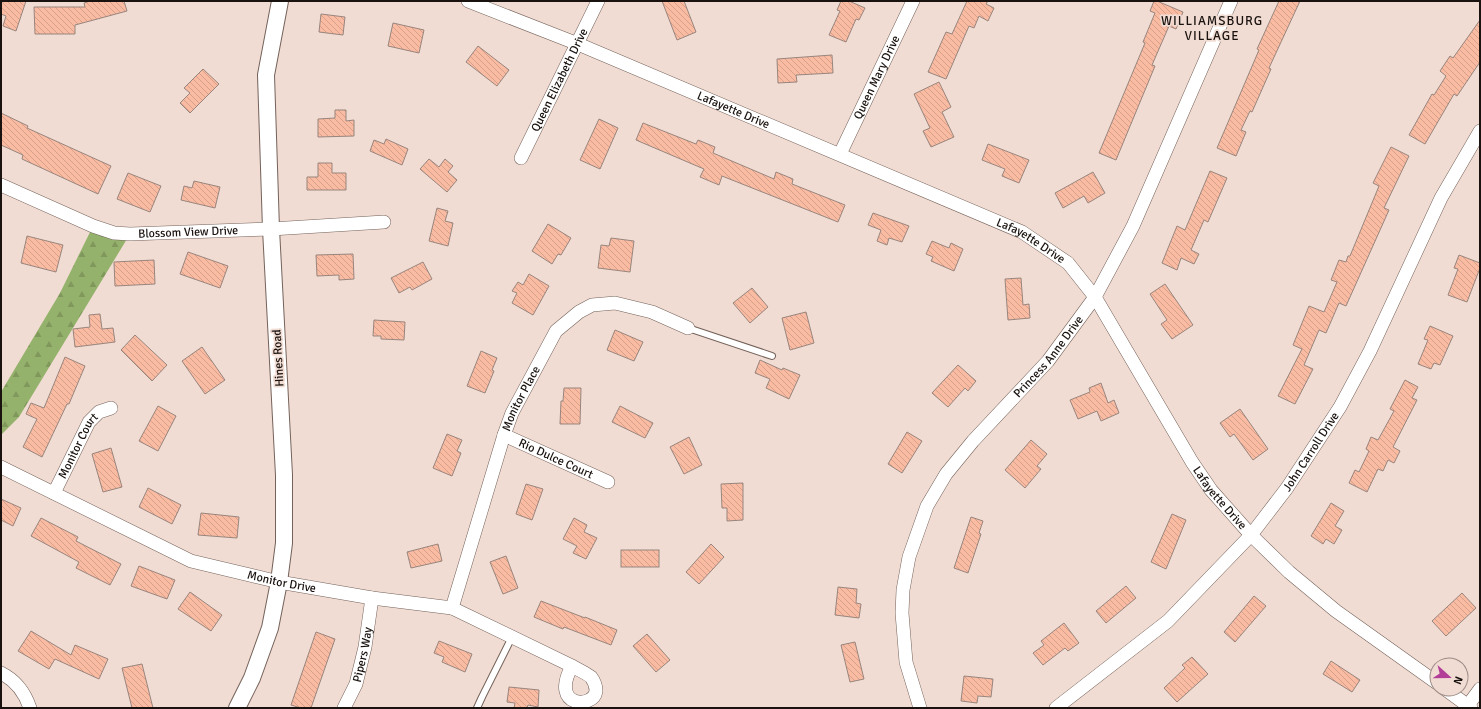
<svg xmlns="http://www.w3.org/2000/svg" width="1481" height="709" font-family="Signika,sans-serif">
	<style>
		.forest { fill: url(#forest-firs) }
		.building { fill: url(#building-back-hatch); stroke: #98857d }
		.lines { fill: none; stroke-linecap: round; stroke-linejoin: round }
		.service-casing { stroke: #74625a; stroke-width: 8 }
		.minor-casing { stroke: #74625a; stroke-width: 14 }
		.tertiary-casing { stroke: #74625a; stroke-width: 18 }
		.service { stroke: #fff; stroke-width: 6 }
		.minor { stroke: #fff; stroke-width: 13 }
		.tertiary { stroke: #fff; stroke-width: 16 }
		.labels { text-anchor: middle; stroke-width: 3.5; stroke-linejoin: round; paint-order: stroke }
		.street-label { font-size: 12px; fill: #19120f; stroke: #f1dcd3 }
		.neighbourhood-label { font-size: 13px; letter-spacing: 1px; fill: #19120f; stroke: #f1dcd3 }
	</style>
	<defs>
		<pattern id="forest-firs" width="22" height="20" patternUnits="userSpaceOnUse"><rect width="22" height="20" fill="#95b26c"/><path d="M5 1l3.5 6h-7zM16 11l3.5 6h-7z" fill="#80985c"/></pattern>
		<pattern id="building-back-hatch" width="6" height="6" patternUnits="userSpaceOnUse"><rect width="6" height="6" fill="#fabba3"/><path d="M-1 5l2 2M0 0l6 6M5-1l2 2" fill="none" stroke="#d6a08b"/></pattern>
	</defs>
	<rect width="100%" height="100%" fill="#f1dcd3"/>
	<path class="forest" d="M93,226L130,234L19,417L1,435V392L60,293Z"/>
	<g class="building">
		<path d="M1,1H26L16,31L3,26L6,16L1,14Z"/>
		<path d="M90,1H124L127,11L75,25V34H35L34,7H85L84,3Z"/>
		<path d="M662,1H684L696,32L677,40Z"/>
		<path d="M841,1H849L865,8L859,20L856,19L846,42L829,35L840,11L837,10Z"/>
		<path d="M967,1H988L986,4L994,8L988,21L979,16L974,28L969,26L946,79L928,72L946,32L952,34Z"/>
		<path d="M1154,1H1157L1183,12L1176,29L1169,26L1152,65L1155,66L1116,160L1099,153L1145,43L1143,42L1155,13L1150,11Z"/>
		<path d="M1279,1H1300L1269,68L1271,69L1252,112L1250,111L1241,130L1246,132L1236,156L1217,148L1259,50L1257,49Z"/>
		<path d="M321,14L345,17L343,35L319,32Z"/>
		<path d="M1480,20V62L1457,96L1454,94L1425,144L1409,135L1432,94L1434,95L1446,76L1440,71L1450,56L1453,58Z"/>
		<path d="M393,23L424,30L419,53L388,46Z"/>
		<path d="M478,46L509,70L497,86L466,62Z"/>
		<path d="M832,55L833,73L796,75L797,82L778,83L777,59Z"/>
		<path d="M203,69L219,84L190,113L180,103L190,93L184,88Z"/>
		<path d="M939,82L951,107L942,112L954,137L931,147L923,131L930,128L914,94Z"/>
		<path d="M335,110H346V121L354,120V136L318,137V119L335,118Z"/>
		<path d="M1,113L28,126L27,128L111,166L98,194L22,159L23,155L1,145Z"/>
		<path d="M599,119L618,128L600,169L580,160Z"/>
		<path d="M643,123L696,144L698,140L715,147L713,153L774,179L776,172L793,179L792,184L845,205L838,222L722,176L719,185L700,177L704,169L636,140Z"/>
		<path d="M386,139L408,149L402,165L370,151L374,140L384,144Z"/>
		<path d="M988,144L1029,160L1019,183L1002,176L1005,169L982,160Z"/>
		<path d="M1391,147L1409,156L1384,208L1389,210L1346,306L1339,303L1326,333L1319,330L1304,365L1313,369L1295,404L1278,396L1302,349L1293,345L1309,306L1324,312L1337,282L1331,280L1339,260L1346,262L1348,256H1350L1379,186L1373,183Z"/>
		<path d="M429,159L439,167L445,159L453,166L448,172L457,180L447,192L420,169Z"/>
		<path d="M318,163H332V173H346V190H307V177H318Z"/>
		<path d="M1210,171L1227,178L1208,222L1204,220L1191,250L1199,254L1194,264L1181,258L1177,270L1162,263L1177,226L1185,230Z"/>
		<path d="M1093,172L1105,193L1088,203L1084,196L1063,208L1055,193Z"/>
		<path d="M128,173L161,186L150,212L117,199Z"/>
		<path d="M194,181L220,187L215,208L181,200L184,186L192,188Z"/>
		<path d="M437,208L448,211L445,221L453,223L448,246L429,241Z"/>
		<path d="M873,213L909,226L902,242L889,238L887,245L877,241L881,230L868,225Z"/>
		<path d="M548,224L571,238L561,255L558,254L552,264L532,251Z"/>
		<path d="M27,236L63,245L56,272L21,263Z"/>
		<path d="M611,238L634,241L630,272L598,268L601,245L609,246Z"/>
		<path d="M932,241L949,248L951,243L963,249L954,271L931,261L933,257L926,254Z"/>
		<path d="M188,252L228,266L220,288L180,274Z"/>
		<path d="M353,254L354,279L339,280V275L317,276L316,255Z"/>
		<path d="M1459,255L1480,263V268L1467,302L1448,295L1458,269L1454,268Z"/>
		<path d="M154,260L155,284L115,286L114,262Z"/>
		<path d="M423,262L432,279L412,290L410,287L399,293L391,278Z"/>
		<path d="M529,274L549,286L533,315L512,303L517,293L512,291L518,282L523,285Z"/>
		<path d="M1021,278L1023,305L1029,304L1030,318L1008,320L1005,279Z"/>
		<path d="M1165,284L1193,325L1172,339L1161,324L1167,320L1150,294Z"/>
		<path d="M752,288L768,307L750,323L733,303Z"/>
		<path d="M806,312L814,343L790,350L782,318Z"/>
		<path d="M100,314L102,329L113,328L115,342L75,347L73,329L90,327L89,315Z"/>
		<path d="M374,320L405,322L404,340L381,339V336H373Z"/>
		<path d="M1430,326L1453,336L1440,365L1434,363L1431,369L1418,364L1428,340L1424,339Z"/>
		<path d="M615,330L643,342L634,361L607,350Z"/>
		<path d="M135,335L167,365L152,381L121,350Z"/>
		<path d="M202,347L225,380L205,394L182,361Z"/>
		<path d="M481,351L497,358L492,370L494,371L485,393L467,386Z"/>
		<path d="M65,357L85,366L69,404H67L42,457L23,447L37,419L26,414L31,403L44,408Z"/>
		<path d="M760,360L782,370L783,368L800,375L789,399L766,388L770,379L755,373Z"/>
		<path d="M958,365L976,381L968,391L965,388L948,407L932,393Z"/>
		<path d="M1405,380L1418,387L1412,398L1417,400L1393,447L1400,451L1394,463L1388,460L1383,471L1378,469L1367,492L1349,483L1355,470L1359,472L1369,451L1366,449L1371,437L1378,440L1394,411L1390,409Z"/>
		<path d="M1101,383L1108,403L1114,400L1119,413L1101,421L1097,411L1078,419L1070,400L1090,392L1089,388Z"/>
		<path d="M564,388H581L580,424H560L561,401H563Z"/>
		<path d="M158,406L176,416L158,451L139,441Z"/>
		<path d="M620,406L653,423L645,438L612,422Z"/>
		<path d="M1240,409L1268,449L1253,460L1234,434L1230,437L1220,423Z"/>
		<path d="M907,432L922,441L902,473L888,464Z"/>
		<path d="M447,434L462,440L457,451L461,453L452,476L433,468Z"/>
		<path d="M689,437L702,465L684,474L670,447Z"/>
		<path d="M1031,440L1047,454L1037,466L1041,469L1025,488L1005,470Z"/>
		<path d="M111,448L122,487L103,492L92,454Z"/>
		<path d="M743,483V520L727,521V508H722L721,484Z"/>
		<path d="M526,484L543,489L532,520L516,514Z"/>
		<path d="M148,488L181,505L172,524L139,507Z"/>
		<path d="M1,499L21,508L13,526L1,520Z"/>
		<path d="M1331,503L1344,511L1335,526L1342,530L1334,544L1326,539L1323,544L1311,536Z"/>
		<path d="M201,513L239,517L237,538L198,535Z"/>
		<path d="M1172,514L1186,520L1166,569L1151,562Z"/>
		<path d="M971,517L983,521L979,533L981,534L968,573L954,568Z"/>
		<path d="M41,518L78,537L76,541L121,564L110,585L76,568L79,562L31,536Z"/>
		<path d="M574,518L587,525L584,532L597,538L586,559L573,553L577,546L563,539Z"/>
		<path d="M438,544L442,561L411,568L407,552Z"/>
		<path d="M711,544L724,557L699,584L686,572Z"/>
		<rect x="621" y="550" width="38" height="17"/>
		<path d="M506,556L518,588L503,594L490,562Z"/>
		<path d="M139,566L175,580L167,599L131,586Z"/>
		<path d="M1126,586L1136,598L1106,623L1096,611Z"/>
		<path d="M838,587L857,589L856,603L861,604L859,618L835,615Z"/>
		<path d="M190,592L222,615L211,631L178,609Z"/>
		<path d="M1462,593L1476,608L1446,636L1432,621Z"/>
		<path d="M1254,596L1266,606L1235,642L1224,632Z"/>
		<path d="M541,601L585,618V617L617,630L611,645L564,627L563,629L534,617Z"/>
		<path d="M1064,623L1079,643L1068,651L1065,648L1043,665L1033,653L1044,645L1041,641Z"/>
		<path d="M31,631L71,655L75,645L108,659L99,679L55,659L49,669L18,651Z"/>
		<path d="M316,632L335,639L311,708H301L291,705Z"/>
		<path d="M647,634L670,660L656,672L633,646Z"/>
		<path d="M439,641L472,654L465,672L442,662L444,657L434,653Z"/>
		<path d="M855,642L864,679L850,682L841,645Z"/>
		<path d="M1192,657L1208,674L1177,702L1164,688L1185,668L1182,665Z"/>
		<path d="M1331,661L1360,680L1352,692L1323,674Z"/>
		<path d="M142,664L153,708H132L122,668Z"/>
		<path d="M964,676L993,679L991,697L978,696L977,703L961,701Z"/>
		<path d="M509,687L539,690L538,707L528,705L527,708H514L515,703L507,702Z"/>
	</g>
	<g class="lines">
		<defs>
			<g id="service">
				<path d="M688,328L772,356"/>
				<path d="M477,708L482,697L512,637"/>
			</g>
			<g id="minor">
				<path id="s1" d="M468,1L578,44L1022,232L1068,263L1095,297L1192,462L1211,490L1251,535L1289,572L1336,611L1437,683"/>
				<path id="s2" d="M840,154L913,1"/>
				<path id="s3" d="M521,158L598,1"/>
				<path id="s4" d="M1,185L93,226L114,233L130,234L271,229L384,222"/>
				<path id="s5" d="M504,435L608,482"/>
				<path id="s6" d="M1,467L191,561L279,582L372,598L452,608L572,666C577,669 586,673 591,677C594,681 596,687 596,691C594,709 549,708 572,666"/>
				<path id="s7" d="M54,493L89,422L99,412L111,408"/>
				<path id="s8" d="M452,608L504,435L512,413L556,331L579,312L592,305L615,303L652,312L688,328"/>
				<path d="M1,673C15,680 25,693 30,708"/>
				<path d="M1445,689L1471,708"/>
				<path id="s9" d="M344,708L356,684L365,647L372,598"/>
				<path id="s10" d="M920,708L906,662L902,613L903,590L909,557L927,506L946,474L973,441L1048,361L1095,297L1133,226L1231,1"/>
				<path id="s11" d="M1056,708L1168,621L1251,535L1287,488L1340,407L1370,351L1441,198L1480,131"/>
				<path d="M1466,708L1480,689"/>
			</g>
			<path id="tertiary" d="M237,708L252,678L270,628L279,582L284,543V475L271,229L266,75L280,1"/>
		</defs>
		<use href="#service" class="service-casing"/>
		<use href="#minor" class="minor-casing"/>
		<use href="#tertiary" class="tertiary-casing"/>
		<use href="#service" class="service"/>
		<use href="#minor" class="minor"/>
		<use href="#tertiary" class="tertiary"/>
	</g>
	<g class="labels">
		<g class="street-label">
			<text dy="4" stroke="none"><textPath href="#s2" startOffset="85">Queen Mary Drive</textPath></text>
			<text dy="4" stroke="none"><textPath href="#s3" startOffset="87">Queen Elizabeth Drive</textPath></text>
			<text dy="4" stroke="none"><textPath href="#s1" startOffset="287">Lafayette Drive</textPath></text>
			<text dy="4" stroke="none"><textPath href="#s4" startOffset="197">Blossom View Drive</textPath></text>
			<text dy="4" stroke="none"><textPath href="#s1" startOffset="612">Lafayette Drive</textPath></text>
			<text dy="4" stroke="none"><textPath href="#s10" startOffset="401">Princess Anne Drive</textPath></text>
			<text transform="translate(278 358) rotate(-93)" y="4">Hines Road</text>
			<text dy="4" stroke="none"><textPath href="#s8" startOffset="221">Monitor Place</textPath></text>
			<text dy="4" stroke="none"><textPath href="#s7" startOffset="53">Monitor Court</textPath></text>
			<text dy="4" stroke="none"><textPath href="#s11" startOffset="364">John Carroll Drive</textPath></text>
			<text dy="4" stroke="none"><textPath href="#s5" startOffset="57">Rio Dulce Court</textPath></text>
			<text dy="4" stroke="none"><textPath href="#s1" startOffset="936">Lafayette Drive</textPath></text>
			<text dy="4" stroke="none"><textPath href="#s6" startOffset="305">Monitor Drive</textPath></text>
			<text dy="4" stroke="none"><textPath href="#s9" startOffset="57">Pipers Way</textPath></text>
		</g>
		<g class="neighbourhood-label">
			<text x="1212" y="25">WILLIAMSBURG<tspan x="1212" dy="15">VILLAGE</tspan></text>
		</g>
	</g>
	<rect width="1481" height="709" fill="none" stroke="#19120f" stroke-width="4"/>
	<g transform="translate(1449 677) rotate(111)"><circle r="19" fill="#f1dcd3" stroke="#9b8b85"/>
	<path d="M0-3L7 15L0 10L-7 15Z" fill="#b23e98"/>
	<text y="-6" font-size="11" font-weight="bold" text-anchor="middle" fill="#19120f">N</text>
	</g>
</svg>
